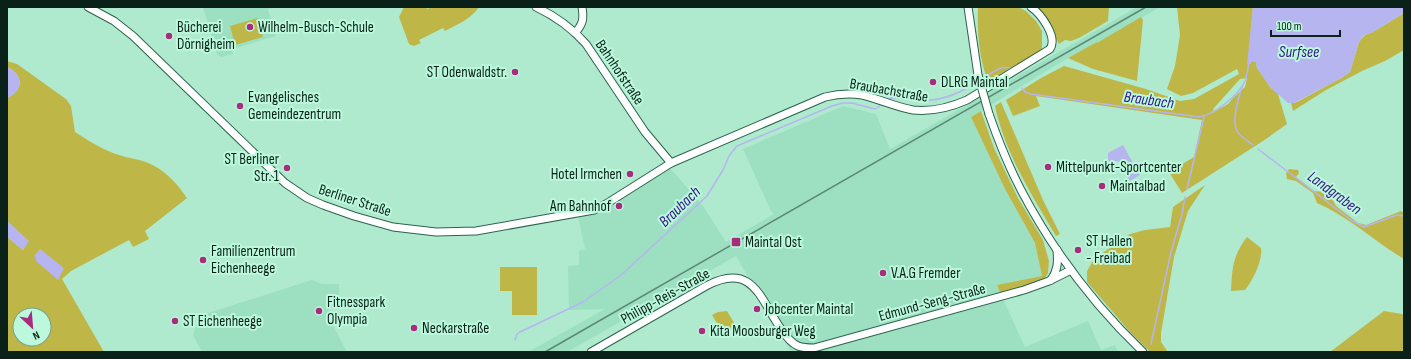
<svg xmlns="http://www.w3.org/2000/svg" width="1411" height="359" font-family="'Sofia Sans Condensed',sans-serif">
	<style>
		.built { fill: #9ce0c1 }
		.green { fill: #bfb648; fill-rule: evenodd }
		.water { fill: #b6b5f0 }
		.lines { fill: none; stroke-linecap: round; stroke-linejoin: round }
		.stream { stroke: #b6b5f0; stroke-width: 1.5 }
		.secondary-casing { stroke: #2b644d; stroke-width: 9 }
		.secondary { stroke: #fff; stroke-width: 7 }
		.rail { stroke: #5d8775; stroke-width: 1.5 }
		.secondary-bridge-casing { stroke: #2b644d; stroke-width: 9; stroke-linecap: butt }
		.secondary-bridge { stroke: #fff; stroke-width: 7 }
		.poi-dot { fill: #a82c7e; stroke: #bcf8dc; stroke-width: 1.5 }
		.labels { text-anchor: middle; stroke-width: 4; stroke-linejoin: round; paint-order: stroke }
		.poi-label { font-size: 15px; fill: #092118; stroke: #bcf8dc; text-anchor: start }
		.street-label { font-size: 15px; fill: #092118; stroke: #bcf8dc }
		.water-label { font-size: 16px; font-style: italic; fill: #331485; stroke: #bcf8dc }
	</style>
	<rect width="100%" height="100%" fill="#afeacf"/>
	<g class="built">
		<path d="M203,7H275L268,9L276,36L232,49L233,54L221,57L217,54Z"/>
		<path d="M1137,7H1160L1097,44V42L1068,58L971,117L1005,189L1035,243L1042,276L997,286L1025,347L1088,321L1101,350L1115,345L1118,352H791L736,256L567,352H528L605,309L569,310L568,266L579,265V251L585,249L578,216L602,211L670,168L703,206L726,242L774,214L771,211L743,149L843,106L876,114L890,149Z"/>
		<path d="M312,280L322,284H339V299L327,305L333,318L330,320L347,352H202L193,335L199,318L202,315Z"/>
	</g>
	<g class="green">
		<path d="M404,7H424L428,9L430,7H479C471,19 458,24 445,31L443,28L419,40L421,43L414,46L409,44L399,17Z"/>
		<path d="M978,7H1018L1026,11L1036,21L1042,31V50L988,82C979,58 977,33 978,7Z"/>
		<path d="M1036,7H1109L1108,21L1079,38L1071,41L1065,40L1059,44L1046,18Z"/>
		<path d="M1177,7H1253L1248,64H1250L1252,61L1256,62L1257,68L1271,88L1278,94L1287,124L1263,141L1182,193L1169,172L1194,157L1202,120L1036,96L1040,106L1013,116L1006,100L1041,78L1064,66L1146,89L1180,101L1194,99L1239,74L1237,69L1193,93L1181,96L1167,89L1175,66L1180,35ZM1247,78L1245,87L1233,98L1228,104L1212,113L1214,108L1240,79Z"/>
		<path d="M1404,13V50L1385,61L1362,71L1326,90L1293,111L1291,103H1294L1299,101L1343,77L1350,72L1359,42L1365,35L1373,32Z"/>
		<path d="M1141,17L1143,20L1137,81L1093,69L1068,58L1097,42V43Z"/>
		<path d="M258,18L263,37L235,45L230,26Z"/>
		<path d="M7,61L17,64L66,99L71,106L75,132C89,141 103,150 119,155C128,158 137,159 146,162C164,169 176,182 187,198L145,231L149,239L133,247L129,240L71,271L62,279L104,352H7V237L23,250L28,241L7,221V98C24,90 24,75 7,67ZM20,315H44V339H20Z"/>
		<path d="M1001,102L1043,200L1060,234L1056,236C1032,196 1005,153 995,106Z"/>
		<path d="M981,111L994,148L1018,198L1043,240L1049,261L1048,273L1044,280L1001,295L997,285L1042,276L1035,243L1005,189L971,117Z"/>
		<path d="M1289,169L1298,170L1299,173L1296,177L1314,191L1324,192L1330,195L1336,206L1358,223L1366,225L1401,211L1404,213V259C1374,241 1349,217 1317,203L1313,193L1296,181L1287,179L1286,173Z"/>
		<path d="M1205,185L1188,211L1174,257L1161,333V342L1168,352H1150L1130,332L1087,282V271L1094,259L1130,234L1145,230L1170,227L1173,207Z"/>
		<path d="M1247,237L1261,248C1263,260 1253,280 1245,290L1231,291C1232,268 1233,255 1247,237Z"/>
		<path d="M500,267H537V315H512V291H500Z"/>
		<path d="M727,311L736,326L723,333L712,315L718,312Z"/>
		<path d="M1384,311L1402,314L1404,316V352H1330Z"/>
	</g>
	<g class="water">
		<path d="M1253,7H1404V13L1373,32L1364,35L1359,42L1350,72L1343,77L1294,103H1288L1271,88L1257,68L1256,62L1252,61L1250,64H1247Z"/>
		<path d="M7,67C24,75 24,90 7,98Z"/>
		<path d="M1123,145L1134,165L1139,162V164L1135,167L1140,175L1130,181L1118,161H1108V153Z"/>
		<path d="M7,221L29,241L23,250L7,237Z"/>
		<path d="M40,249L64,268L58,280L36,261V258L34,256Z"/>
	</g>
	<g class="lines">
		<g class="stream">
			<path d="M982,79C992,73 1001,64 1012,69"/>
			<path d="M1243,85C1239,95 1231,120 1237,131C1240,137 1248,141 1253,145"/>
			<path d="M1022,88L1025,92L1031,94L1199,117C1215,114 1238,96 1245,81C1247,75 1248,68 1249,62"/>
			<path d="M888,99C898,94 919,101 931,100C948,99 963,91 977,82"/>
			<path d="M1258,149L1351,220L1364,227L1397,215L1404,216"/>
			<path d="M1187,189L1204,117"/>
			<path d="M515,340L517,334L520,332L583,302L620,276L707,196L723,170L729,156L737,146L832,106L843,103H852L875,109L881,105"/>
			<path d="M1151,344L1171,252L1182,214L1185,197"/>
		</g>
		<defs>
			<g id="secondary">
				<path d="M88,7L114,21L133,36L285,183L307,198L323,205L354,216L393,227L436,232L476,231L594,210L606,204L671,163L825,97C837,94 850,93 862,95C879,99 896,107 913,110C933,112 949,108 967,100L1050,49C1058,37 1041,14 1031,7"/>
				<path d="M536,7C555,16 572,28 586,44L645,132L671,163"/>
				<path d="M968,7L978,75"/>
				<path d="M575,33C583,24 584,19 582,7"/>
				<path d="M989,114C998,140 1008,165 1021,190C1052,249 1094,305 1143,352"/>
				<path d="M1051,280C1058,270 1058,262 1057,250"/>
				<path d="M591,352L706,286C753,261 760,299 781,329C785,335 791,343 798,346C803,348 809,348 814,348L1024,290L1049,281L1071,270"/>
			</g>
		</defs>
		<use href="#secondary" class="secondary-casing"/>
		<use href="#secondary" class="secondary"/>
		<path class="rail" d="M545,352L1146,7"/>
		<defs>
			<path id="secondary-bridge" d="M978,75L989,114"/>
		</defs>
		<use href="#secondary-bridge" class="secondary-bridge-casing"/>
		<use href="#secondary-bridge" class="secondary-bridge"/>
	</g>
	<g class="poi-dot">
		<circle cx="250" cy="27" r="4"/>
		<circle cx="169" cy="36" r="4"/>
		<circle cx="515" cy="72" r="4"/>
		<circle cx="933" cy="82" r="4"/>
		<circle cx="240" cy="106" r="4"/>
		<circle cx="1048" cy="167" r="4"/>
		<circle cx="287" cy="168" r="4"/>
		<circle cx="630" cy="174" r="4"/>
		<circle cx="1102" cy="186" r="4"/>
		<circle cx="619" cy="206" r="4"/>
		<rect x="731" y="237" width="10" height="10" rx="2"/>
		<circle cx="1078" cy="250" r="4"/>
		<circle cx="203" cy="260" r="4"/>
		<circle cx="883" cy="273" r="4"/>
		<circle cx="757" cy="309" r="4"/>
		<circle cx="319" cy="311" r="4"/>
		<circle cx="175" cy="321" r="4"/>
		<circle cx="414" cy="328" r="4"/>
		<circle cx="702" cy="331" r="4"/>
	</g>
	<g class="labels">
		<g class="poi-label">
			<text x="177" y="32">Bücherei<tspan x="177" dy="17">Dörnigheim</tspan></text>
			<text x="258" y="32">Wilhelm-Busch-Schule</text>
			<text x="507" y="77" text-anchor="end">ST Odenwaldstr.</text>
			<text x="941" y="87">DLRG Maintal</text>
			<text x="248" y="102">Evangelisches<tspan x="248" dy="17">Gemeindezentrum</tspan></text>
			<text x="279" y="164" text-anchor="end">ST Berliner<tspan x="279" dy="17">Str. 1</tspan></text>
			<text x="1056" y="172">Mittelpunkt-Sportcenter</text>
			<text x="622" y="179" text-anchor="end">Hotel Irmchen</text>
			<text x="1110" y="191">Maintalbad</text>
			<text x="611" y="211" text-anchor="end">Am Bahnhof</text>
			<text x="1086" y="246">ST Hallen<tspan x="1086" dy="17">- Freibad</tspan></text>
			<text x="745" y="247">Maintal Ost</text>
			<text x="211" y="256">Familienzentrum<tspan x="211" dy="17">Eichenheege</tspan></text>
			<text x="891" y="278">V.A.G Fremder</text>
			<text x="327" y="307">Fitnesspark<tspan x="327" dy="17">Olympia</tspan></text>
			<text x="765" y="314">Jobcenter Maintal</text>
			<text x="183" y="326">ST Eichenheege</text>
			<text x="422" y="333">Neckarstraße</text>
			<text x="710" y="336">Kita Moosburger Weg</text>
		</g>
		<g class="street-label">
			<text transform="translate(620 72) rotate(56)" y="5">Bahnhofstraße</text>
			<text transform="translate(889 90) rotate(10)" y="5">Braubachstraße</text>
			<text transform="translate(355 200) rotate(18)" y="5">Berliner Straße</text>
			<text transform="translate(665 296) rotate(-29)" y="5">Philipp-Reis-Straße</text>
			<text transform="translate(932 302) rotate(-15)" y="5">Edmund-Seng-Straße</text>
		</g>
		<g class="water-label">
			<text x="1299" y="57">Surfsee</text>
			<text transform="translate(1149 99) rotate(8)" y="6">Braubach</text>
			<text transform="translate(1335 192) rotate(36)" y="6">Landgraben</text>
			<text transform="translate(679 206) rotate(-44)" y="6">Braubach</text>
		</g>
	</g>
	<rect width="1411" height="359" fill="none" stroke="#092118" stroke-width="16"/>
	<g transform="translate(32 327) rotate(154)"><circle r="19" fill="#bcf8dc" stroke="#74a28e"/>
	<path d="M0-3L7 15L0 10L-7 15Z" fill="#a82c7e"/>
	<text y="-6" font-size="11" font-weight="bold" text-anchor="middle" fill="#092118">N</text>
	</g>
	<path d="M1271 30v6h69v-6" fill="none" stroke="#092118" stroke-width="2"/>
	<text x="1277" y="30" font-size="12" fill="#092118" stroke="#bcf8dc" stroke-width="3" paint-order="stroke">100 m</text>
</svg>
